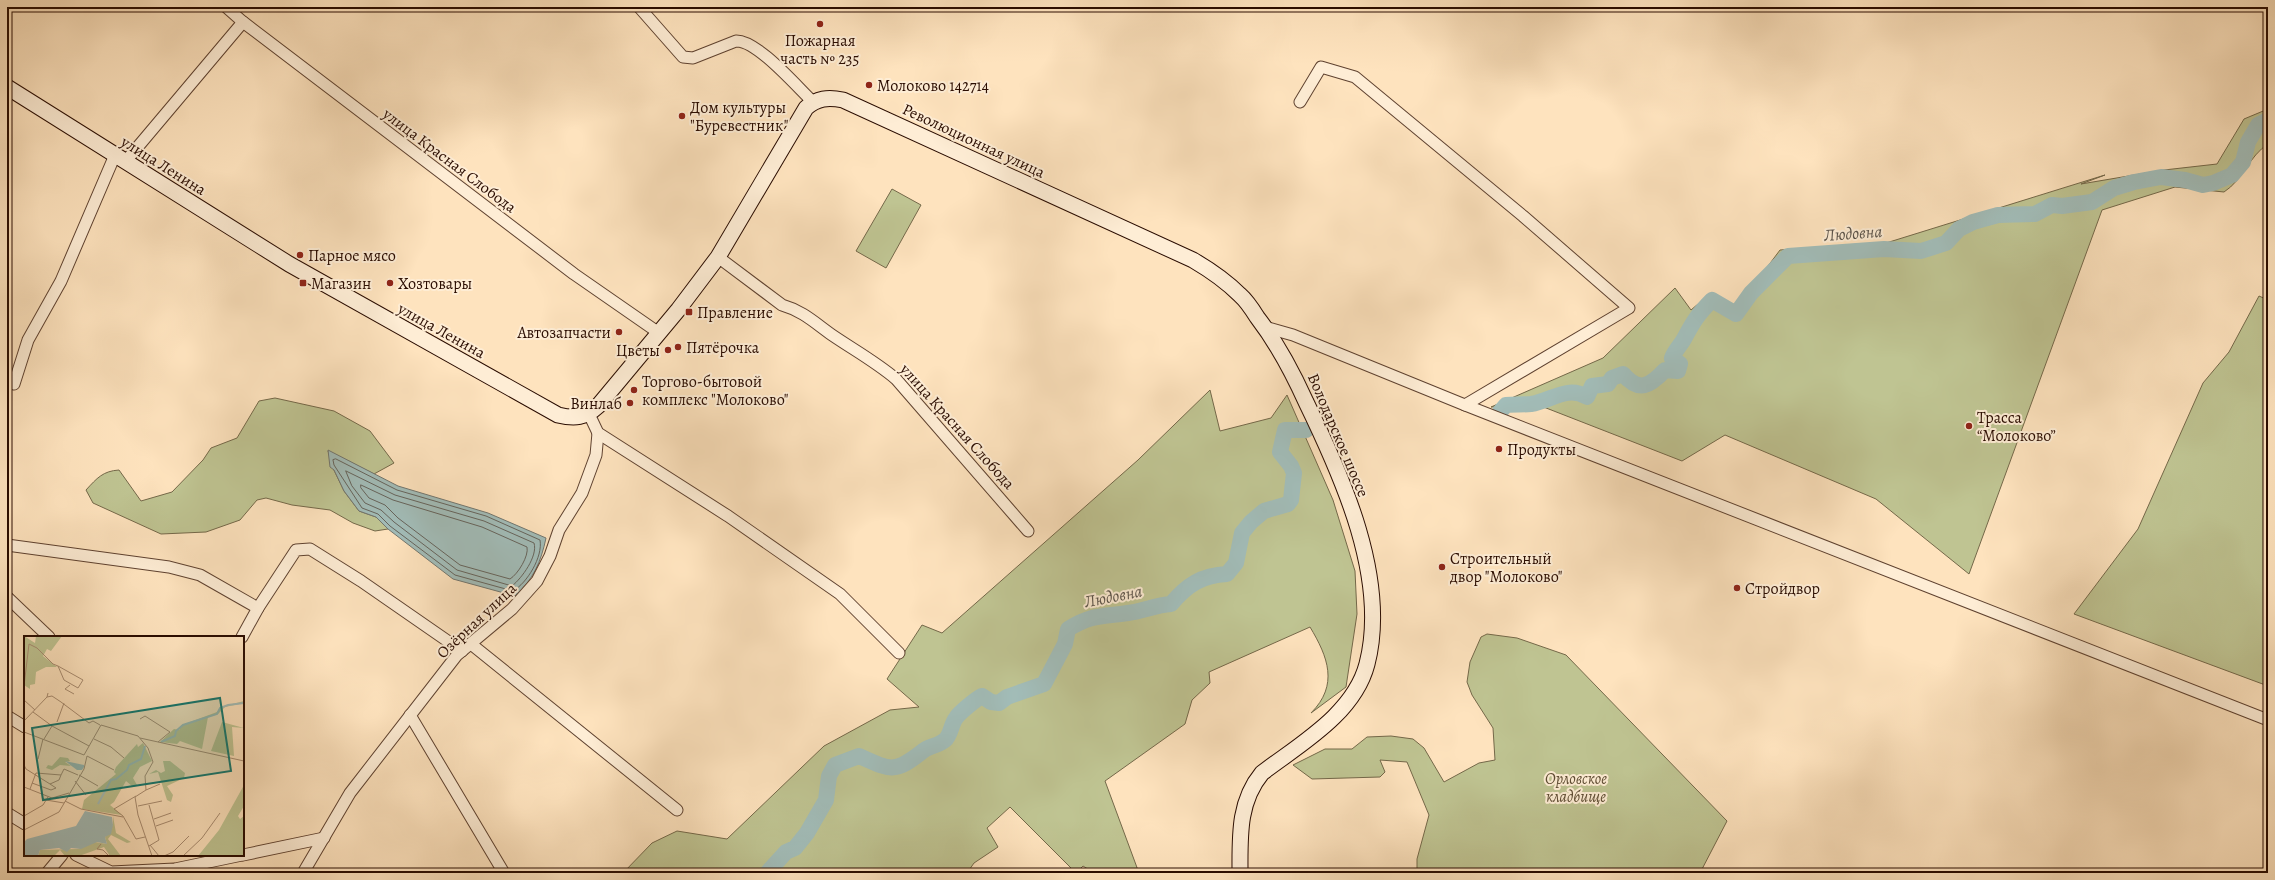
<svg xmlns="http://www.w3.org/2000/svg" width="2275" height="880" font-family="Alegreya,serif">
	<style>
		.green { fill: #bfc492; stroke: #746849 }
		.water { fill: #a2bdb9; stroke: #72766f }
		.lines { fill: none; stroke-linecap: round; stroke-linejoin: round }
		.shore { stroke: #66645c; stroke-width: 1 }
		.river { stroke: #a2bdb9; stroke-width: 16 }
		.street-casing { stroke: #5f4230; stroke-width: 13 }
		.secondary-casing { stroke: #2a0c00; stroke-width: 17 }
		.street { stroke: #feedd5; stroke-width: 11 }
		.secondary { stroke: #feedd5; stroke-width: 15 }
		.poi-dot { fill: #8f2418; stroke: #feedd5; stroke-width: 1.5 }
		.labels { text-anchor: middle; stroke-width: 4; stroke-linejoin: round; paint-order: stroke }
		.poi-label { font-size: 16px; fill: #2a0c00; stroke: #feedd5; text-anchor: start }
		.street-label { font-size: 16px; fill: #2a0c00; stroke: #feedd5 }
		.park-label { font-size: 16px; font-style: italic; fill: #5e4c33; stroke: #feedd5 }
		.water-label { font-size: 17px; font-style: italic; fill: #5a534a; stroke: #feedd5 }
		.inset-river { fill: none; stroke: #a2bdb9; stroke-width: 2 }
		.inset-road { fill: none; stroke: #a98d72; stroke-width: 1 }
		.view { fill: #0f766e; fill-opacity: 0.15; stroke: #0f766e; stroke-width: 2 }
		.inset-edge { fill: none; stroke: #2a0c00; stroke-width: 2 }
	</style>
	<rect width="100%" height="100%" fill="#fee3be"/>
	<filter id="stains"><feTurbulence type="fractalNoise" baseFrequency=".005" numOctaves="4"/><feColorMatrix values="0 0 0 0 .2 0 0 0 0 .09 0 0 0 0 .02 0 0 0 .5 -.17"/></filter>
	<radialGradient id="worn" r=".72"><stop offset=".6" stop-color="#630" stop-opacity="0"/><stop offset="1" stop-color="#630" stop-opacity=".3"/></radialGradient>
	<g class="green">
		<path d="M2268,109V144C2249,156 2243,180 2224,192L2175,187L2102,210L1969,574L1876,499L1725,435L1682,461L1541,406L1491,407L1603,358L1675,288L1691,310L1711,293L1735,310L1780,250L1886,243L2105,175L2081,184L2164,170L2217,164L2244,119Z"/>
		<path d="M892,189L921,205L886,268L856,251Z"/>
		<path d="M2259,296L2268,300V686L2074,614L2138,529L2203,383L2229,352Z"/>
		<path d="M1210,390L1220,431L1271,418L1287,395L1333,500L1355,571L1357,614L1346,687L1311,713C1339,685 1328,657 1310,627L1209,672L1210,683L1192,700L1185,724L1105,781L1139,873H1094L1083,866L1076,873L1010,807L987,828L998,847L974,863L967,873H623L652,843L677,831L727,839L824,746L890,710L919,707L887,679L922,625L942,633L1138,460Z"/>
		<path d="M275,398L334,411L370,431L394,463L374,474L328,451L334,470L344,491L359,511L376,517L388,529L375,531L353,523L330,510L292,505L266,498L257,500L240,520L206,532L161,534L93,503L86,490C97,478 103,471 119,470L141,501L172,492L203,460L211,448L237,438L259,401Z"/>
		<path d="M1487,634L1517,638L1566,655L1727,821L1700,873H1417V859L1429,815L1407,762L1380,760L1385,772L1380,777L1312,779L1293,765L1325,749H1352L1367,737L1391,736L1413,739L1424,748L1444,782L1479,763L1495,760L1493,728L1472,695L1467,682L1470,662L1481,637Z"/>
	</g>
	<path class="water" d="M328,450L398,486L488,513L546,538C541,562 533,580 515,596L453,579L388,529L376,517L359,511L344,491L334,470L330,467Z"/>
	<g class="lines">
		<g class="shore">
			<path d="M336,459L397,490L486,516L540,540C543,557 527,583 513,591L455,575L390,526L378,514L362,508L334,465L333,460Z"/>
			<path d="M346,471L395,495L484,521L534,543C538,556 522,578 512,586L457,570L394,522L381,510L365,503L352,486Z"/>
			<path d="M361,485L393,500L482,527L527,547C529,556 518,574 510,579L460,565L398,518L385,505L369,498L361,488Z"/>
		</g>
		<g class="river">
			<path d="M1499,413L1506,405C1514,404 1523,405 1531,404C1551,401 1567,385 1587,397L1592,386L1608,384L1612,378L1623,374C1639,393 1650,386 1665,370L1678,371L1680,364L1672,358C1675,350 1680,346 1684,339C1693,322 1698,314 1712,300L1736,314L1751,293L1788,256L1884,249L1921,251L1946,243L1959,229L1973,222L1998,215L2035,214L2052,205L2062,206L2092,202L2114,188L2134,182L2161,177L2185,180L2203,185L2213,183L2232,175L2243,162L2248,142L2258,125L2268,120"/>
			<path d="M767,873L786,852L795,848L807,833L826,800L829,776L835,765L859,756C892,771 895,773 923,751C929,746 938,746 945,740C951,735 951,724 956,718C959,713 976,699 982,696L991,702L999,703L1007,697L1044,684L1065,644L1068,629C1093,614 1101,617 1128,613C1143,611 1156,605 1171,604C1187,585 1202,575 1227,574L1236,563L1242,533L1251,522L1264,511L1288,504L1291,500L1294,473L1291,466L1280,452L1285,430H1306"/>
		</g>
		<defs>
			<g id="street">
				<path d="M226,7L243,22L574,274L659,333"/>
				<path d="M639,7L683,57L693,58L736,41C757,40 797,87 813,102"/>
				<path d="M1300,102L1321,67L1355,77L1523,216L1629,308L1465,405"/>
				<path d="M125,162L243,22"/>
				<path d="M718,257L782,305C803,311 815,323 832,335C854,350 876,362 896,379L1028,531"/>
				<path d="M1265,327L1293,335L1465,405L2268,720"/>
				<path d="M14,384L28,340L61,281L115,155"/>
				<path d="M589,414L598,433L728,516L840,594L899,653"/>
				<path d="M7,545L169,567L200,575L258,608L296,550L310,549L361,581L462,651"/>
				<path d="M7,597L49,637"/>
				<path d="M242,637L258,608"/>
				<path d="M471,644L677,810"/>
				<path d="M410,715L504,873"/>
				<path d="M7,716L25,727"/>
				<path d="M7,813L25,824"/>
				<path d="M76,855L111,872L175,869L242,855"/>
				<path d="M243,855L324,838"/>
				<path d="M47,873L62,855"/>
				<path d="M303,873L350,793L457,655L512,609L537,581L550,556L559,530L582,493L596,455L598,433"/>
			</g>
			<path id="secondary" d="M7,87L289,264L558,415C575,419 585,418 598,406L678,310L718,257L806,108C817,98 828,97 843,100L1193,260C1210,270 1226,281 1240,295C1247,301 1252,309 1257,317C1277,343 1292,371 1306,402C1342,476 1389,579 1367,664C1354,714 1300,744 1262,773C1238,802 1240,837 1240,873"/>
		</defs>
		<use href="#street" class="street-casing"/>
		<use href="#secondary" class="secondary-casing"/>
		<use href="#street" class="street"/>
		<use href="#secondary" class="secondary"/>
	</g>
	<g class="poi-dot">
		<circle cx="820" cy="24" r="4"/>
		<circle cx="869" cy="85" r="4"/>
		<circle cx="682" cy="116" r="4"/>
		<circle cx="300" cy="255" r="4"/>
		<rect x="299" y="279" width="8" height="8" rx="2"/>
		<circle cx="390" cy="283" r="4"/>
		<rect x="685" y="308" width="8" height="8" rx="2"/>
		<circle cx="619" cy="332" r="4"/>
		<circle cx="678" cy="347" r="4"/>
		<circle cx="668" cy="350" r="4"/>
		<circle cx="634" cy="390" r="4"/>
		<circle cx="630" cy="403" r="4"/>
		<circle cx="1969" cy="426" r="4"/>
		<circle cx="1499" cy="449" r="4"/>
		<circle cx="1442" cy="567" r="4"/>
		<circle cx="1737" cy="588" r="4"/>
	</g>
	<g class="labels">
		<g class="poi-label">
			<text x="820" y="46" text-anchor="middle">Пожарная<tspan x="820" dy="18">часть № 235</tspan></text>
			<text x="877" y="91">Молоково 142714</text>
			<text x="690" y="113">Дом культуры<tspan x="690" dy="18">"Буревестник"</tspan></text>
			<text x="308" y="261">Парное мясо</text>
			<text x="311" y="289">Магазин</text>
			<text x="398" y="289">Хозтовары</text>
			<text x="697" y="318">Правление</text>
			<text x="611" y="338" text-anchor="end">Автозапчасти</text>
			<text x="686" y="353">Пятёрочка</text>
			<text x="660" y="356" text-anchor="end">Цветы</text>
			<text x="642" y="387">Торгово-бытовой<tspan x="642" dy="18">комплекс "Молоково"</tspan></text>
			<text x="622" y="409" text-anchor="end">Винлаб</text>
			<text x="1977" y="423">Трасса<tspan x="1977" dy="18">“Молоково”</tspan></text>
			<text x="1507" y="455">Продукты</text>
			<text x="1450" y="564">Строительный<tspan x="1450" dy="18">двор "Молоково"</tspan></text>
			<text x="1745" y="594">Стройдвор</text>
		</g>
		<g class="street-label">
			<text transform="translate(974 140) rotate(25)" y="6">Революционная улица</text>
			<text transform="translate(450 160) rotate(37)" y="6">улица Красная Слобода</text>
			<text transform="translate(164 165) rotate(32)" y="6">улица Ленина</text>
			<text transform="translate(442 330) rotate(29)" y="6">улица Ленина</text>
			<text transform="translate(958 426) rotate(48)" y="6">улица Красная Слобода</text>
			<text transform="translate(1339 435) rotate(67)" y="6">Володарское шоссе</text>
			<text transform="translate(476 620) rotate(-43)" y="6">Озёрная улица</text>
		</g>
		<g class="park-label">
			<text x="1576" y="784">Орловское<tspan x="1576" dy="18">кладбище</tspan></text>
		</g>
		<g class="water-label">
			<text transform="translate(1853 233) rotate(-4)" y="6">Людовна</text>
			<text transform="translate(1113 596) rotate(-11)" y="6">Людовна</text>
		</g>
	</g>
	<g transform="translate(24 636)">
		<rect width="220" height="220" fill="#fee3be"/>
		<path d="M0,0L11,7L12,0H38L27,15L23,13L19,20L33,31H22L12,36L11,48L6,49V53L0,49ZM220,65V67L201,71L194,78L184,81L178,113L156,105L153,108L136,106L150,93L155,94L158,89L193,76L197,71ZM198,86L220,92L208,91L210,120L187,115ZM119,107L128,125L116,131L109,142L113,149L108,150L102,145L90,166L86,169L98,179L58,173L60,164L92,138L90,136L92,131L113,108L114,111ZM36,121L44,122L46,125L41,126L47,130L36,129L28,134L22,132L24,129L28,130ZM139,125H146L161,137L160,142L143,150L149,159L147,166L143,164L134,136L125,138L132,134L137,137L141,135ZM220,149V170L214,180L216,183L220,180V220H174L195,194ZM89,180L92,197L107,206L103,207L87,199L84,203L97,220H86L80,211L55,220H41L36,214L30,220H14L16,214L54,213L71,206L83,208L81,201L89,189Z" fill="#bfc492"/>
		<path d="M41,125L60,129V131L58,134H53ZM61,175L88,181L89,189L87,198L81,201L83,208L73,206L57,213L47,212L43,216L35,212L16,214L14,220H0V206L3,203L52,190Z" fill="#a2bdb9"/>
		<path class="inset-river" d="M137,106L151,100L152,95L159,89L193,78L196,72L204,69L220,67M74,168L87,144L92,143L103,134L105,129L117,123L121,110"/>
		<path class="inset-road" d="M46,49L41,53L50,58M0,50L5,8L13,12L29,28L34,30L59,44L54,52L40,44L34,30M23,61L28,60L37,66L65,87L69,85L76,89M0,64L11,74M9,76L28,90L65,110M116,83L121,80L146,96L134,106M0,85L23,61L24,57M33,86L40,67M0,96L60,119L77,89L114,100L124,112L129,126L121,140L122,154L111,161L114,179L128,220M116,102L220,125M20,103L28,90M70,103L87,111L100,122M63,120L90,134M14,123L19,103M0,129L2,133L26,148L35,144L37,139M55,139L74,150M51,145L62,159M8,147L27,154L32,152L26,148M0,151L28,162L45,157M6,153L12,137L37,139L40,133L54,139M122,154L136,148M112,160L90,173L99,180L112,203L121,201M22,164L40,167M41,165L57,173L99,181M114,170L138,165M0,180L19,169L24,161M130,183L147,177M132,190L149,184M0,194L35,176L60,133L63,120M77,208L73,213L79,214L85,220M126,209L135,220M125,210L135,204L125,169M140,220L149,216L165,200M159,220L178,202L196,177"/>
		<path class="view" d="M196,62L207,135L19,164L8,92Z"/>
		<rect width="220" height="220" class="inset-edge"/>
	</g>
	<rect width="2275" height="880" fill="none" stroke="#fee3be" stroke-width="24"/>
	<rect x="8" y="8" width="2259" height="864" fill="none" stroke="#2a0c00" stroke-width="2"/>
	<rect x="12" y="12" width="2251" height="856" fill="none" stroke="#2a0c00"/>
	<rect width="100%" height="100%" filter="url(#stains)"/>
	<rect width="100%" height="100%" fill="url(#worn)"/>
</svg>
